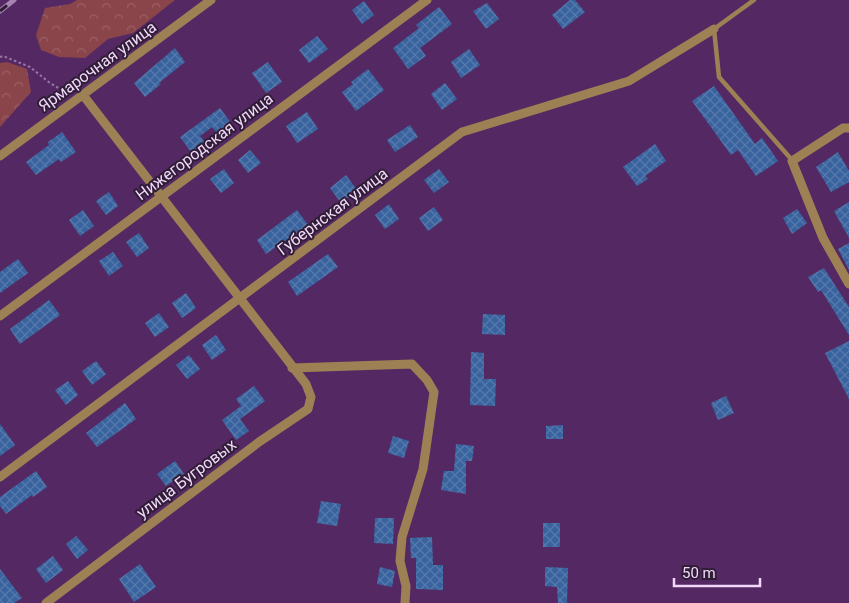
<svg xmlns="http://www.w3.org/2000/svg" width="849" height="603" font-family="Roboto,sans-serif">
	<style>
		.forest { fill: url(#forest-crowns) }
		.building { fill: url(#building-cross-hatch) }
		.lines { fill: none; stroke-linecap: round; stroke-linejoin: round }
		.path { stroke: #9a77a6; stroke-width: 2; stroke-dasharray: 2.5 2.5; stroke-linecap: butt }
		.lane { stroke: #9d8054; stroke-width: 4.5 }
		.street { stroke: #9d8054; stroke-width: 9 }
		.rail-casing { stroke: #a684b2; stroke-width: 5 }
		.rail { stroke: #301d36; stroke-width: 3; stroke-dasharray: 9; stroke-linecap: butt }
		.labels { text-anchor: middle; stroke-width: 4; stroke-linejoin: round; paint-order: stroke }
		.street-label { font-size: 16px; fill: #f1d8fa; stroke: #301d36 }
	</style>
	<defs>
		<pattern id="forest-crowns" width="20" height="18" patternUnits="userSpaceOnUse" patternTransform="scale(1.25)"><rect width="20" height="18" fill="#8a454a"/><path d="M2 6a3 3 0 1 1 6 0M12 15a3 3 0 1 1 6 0" fill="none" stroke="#9b5f65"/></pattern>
		<pattern id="building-cross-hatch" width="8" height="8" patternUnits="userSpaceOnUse" patternTransform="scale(1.25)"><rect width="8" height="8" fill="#39639e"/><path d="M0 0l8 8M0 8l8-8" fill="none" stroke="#5679ac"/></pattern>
	</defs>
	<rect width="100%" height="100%" fill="#542963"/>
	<g class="forest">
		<path d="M77,0H175L133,33L108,39L85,58L59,57L41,50L36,35L45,8L70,4Z"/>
		<path d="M7,62L27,69L31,92L0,127V63Z"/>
	</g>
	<g class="building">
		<path d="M570,0H575L585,12L563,29L552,15Z"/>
		<path d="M364,1L374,15L362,24L352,10Z"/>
		<path d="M487,3L499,19L486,29L473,11Z"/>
		<path d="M439,7L452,24L420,48L426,56L408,69L393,48L419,28L416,25Z"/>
		<path d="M317,36L328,49L309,63L299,50Z"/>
		<path d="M175,48L185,62L159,83L161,84L145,97L134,83Z"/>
		<path d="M469,49L480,65L461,78L451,62Z"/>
		<path d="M268,62L282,82L266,93L252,73Z"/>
		<path d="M368,69L384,90L356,111L342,92L353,84L351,82Z"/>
		<path d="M445,83L457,99L442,110L431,94Z"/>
		<path d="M714,86L755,144L762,138L778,161L756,176L738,150L731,155L692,101Z"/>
		<path d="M220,108L231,123L217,133L212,127L200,136L205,142L191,152L180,137Z"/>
		<path d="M307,112L318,129L297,143L286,126Z"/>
		<path d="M410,125L418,137L395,152L387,140Z"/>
		<path d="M62,132L76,152L61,162L59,159L36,175L26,162L49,145L48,142Z"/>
		<path d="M655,144L666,161L645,176L648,179L637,186L623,167Z"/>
		<path d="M250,150L261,163L248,173L238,160Z"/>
		<path d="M838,152L849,171V182L831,192L816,167Z"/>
		<path d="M224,169L234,183L221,193L210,179Z"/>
		<path d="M439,169L449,182L434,193L424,180Z"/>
		<path d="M346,175L357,190L341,203L330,188Z"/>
		<path d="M109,192L118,206L106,215L96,201Z"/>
		<path d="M849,202V238L834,211Z"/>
		<path d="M389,204L399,219L385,229L375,215Z"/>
		<path d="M434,207L443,220L428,231L419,218Z"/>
		<path d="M797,209L807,223L792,234L783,218Z"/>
		<path d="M83,210L94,226L80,236L69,220Z"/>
		<path d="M297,210L308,225L266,254L257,240Z"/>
		<path d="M139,233L149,248L137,257L126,242Z"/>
		<path d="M849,243V270L838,249Z"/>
		<path d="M113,252L123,266L109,276L99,261Z"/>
		<path d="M328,254L338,267L297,296L288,282Z"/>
		<path d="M18,259L28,273L0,293V272Z"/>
		<path d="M824,268L849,307V335L821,290L818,292L808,277Z"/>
		<path d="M186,293L196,308L182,318L172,303Z"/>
		<path d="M49,300L60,315L20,344L10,329Z"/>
		<path d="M159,313L169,327L155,337L145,323Z"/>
		<path d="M483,314L505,315V335L482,334Z"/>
		<path d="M216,335L226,350L212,360L202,345Z"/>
		<path d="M849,341V399L825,353Z"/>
		<path d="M471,352L484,353V379H496L495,406L470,405Z"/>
		<path d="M189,355L200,369L187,379L176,365Z"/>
		<path d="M96,361L106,374L92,385L82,371Z"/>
		<path d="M68,381L78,395L66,405L55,390Z"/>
		<path d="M254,386L265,401L240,419L249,431L236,440L222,420L241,406L236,399Z"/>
		<path d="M726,396L734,413L718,420L711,403Z"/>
		<path d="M125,403L136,419L97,447L86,433Z"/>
		<path d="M0,424L15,445L0,456Z"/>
		<path d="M563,425V439H546V426Z"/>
		<path d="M393,436L409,441L404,458L388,453Z"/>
		<path d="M456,444L474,446L472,461H466V494L441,490L444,471H454Z"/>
		<path d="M175,461L184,474L166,486L157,474Z"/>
		<path d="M36,471L47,487L33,497L32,495L6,514L0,506V497Z"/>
		<path d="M321,501L341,504L337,526L317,523Z"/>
		<path d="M375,518H394L393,544L374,543Z"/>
		<rect x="543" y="523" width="17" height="24"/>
		<path d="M76,536L88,550L77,559L66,544Z"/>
		<path d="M432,537L433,565H443V590L416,589V558H411L410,538Z"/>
		<path d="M53,556L63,570L46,583L36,569Z"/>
		<path d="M140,564L156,587L134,602L119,579Z"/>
		<path d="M380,567L395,571L392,587L377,584Z"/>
		<path d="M545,567L568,568L567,603H558L557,587L545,586Z"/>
		<path d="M0,569L22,598L14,603H0Z"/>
	</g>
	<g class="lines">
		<path class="path" d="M0,57L3,56L30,67L50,83L67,93"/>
		<path class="lane" d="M754,0L714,29L719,77L792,160"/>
		<g class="street">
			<path d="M849,128H843L792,161L823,238L849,284"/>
			<path d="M0,156L211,0"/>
			<path d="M0,316L427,0"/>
			<path d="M292,368L412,364L427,380L434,392L423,469L402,537L400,561L406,586L405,603"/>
			<path d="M0,477L462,132L629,81L714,29"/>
			<path d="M46,603L259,442L308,409L311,397L306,384L83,95"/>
		</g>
		<defs>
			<path id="rail" d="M0,11L14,0"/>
		</defs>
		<use href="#rail" class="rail-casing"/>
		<use href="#rail" class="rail"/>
	</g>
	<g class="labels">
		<g class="street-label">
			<text transform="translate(97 66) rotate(-36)" y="6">Ярмарочная улица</text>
			<text transform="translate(204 146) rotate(-37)" y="6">Нижегородская улица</text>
			<text transform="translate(332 211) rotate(-37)" y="6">Губернская улица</text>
			<text transform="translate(186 478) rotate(-37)" y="6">улица Бугровых</text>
		</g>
	</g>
	<path d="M674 578v8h86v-8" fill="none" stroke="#f1d8fa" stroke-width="2.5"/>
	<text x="682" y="578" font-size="15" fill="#f1d8fa" stroke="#301d36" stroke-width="4" paint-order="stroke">50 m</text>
</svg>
